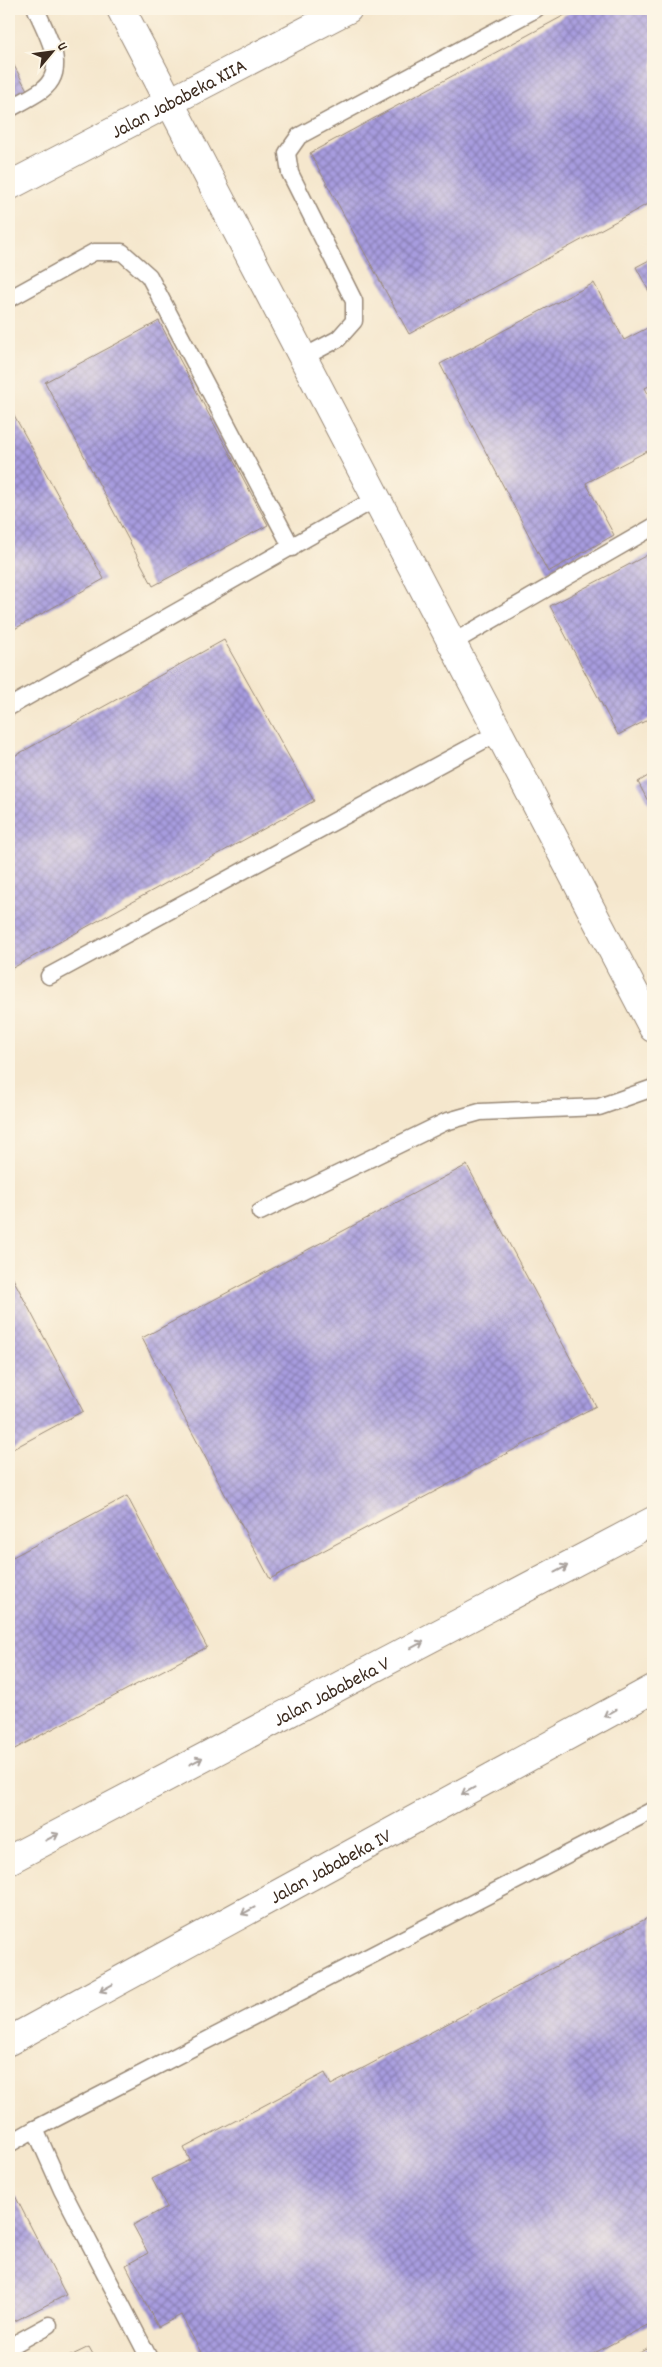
<svg xmlns="http://www.w3.org/2000/svg" width="662" height="2367" font-family="Dekko,sans-serif">
	<style>
		.building { fill: url(#building-cross-hatch) }
		.lines { fill: none; stroke-linecap: round; stroke-linejoin: round }
		.service-casing { stroke: #988876; stroke-width: 19 }
		.minor-casing { stroke: #988876; stroke-width: 30 }
		.tertiary-casing { stroke: #988876; stroke-width: 30 }
		.service { stroke: #fff; stroke-width: 16 }
		.minor { stroke: #fff; stroke-width: 28 }
		.tertiary { stroke: #fff; stroke-width: 28 }
		.oneway { stroke: #a79f9a }
		.labels { text-anchor: middle; stroke-width: 4; stroke-linejoin: round; paint-order: stroke }
		.street-label { font-size: 20px; fill: #3b2a1e; stroke: #fcf5e5 }
	</style>
	<defs>
		<pattern id="building-cross-hatch" width="8" height="8" patternUnits="userSpaceOnUse" patternTransform="scale(1.25)"><rect width="8" height="8" fill="#a79cdf"/><path d="M0 0l8 8M0 8l8-8" fill="none" stroke="#897fb4"/></pattern>
	</defs>
	<rect width="100%" height="100%" fill="#fcf5e5"/>
	<filter id="ink" filterUnits="userSpaceOnUse"><feTurbulence type="fractalNoise" baseFrequency=".02" numOctaves="2"/><feDisplacementMap in="SourceGraphic" scale="10" xChannelSelector="R" yChannelSelector="G"/><feConvolveMatrix kernelMatrix="1 2 1 2 8 2 1 2 1" color-interpolation-filters="sRGB"/></filter>
	<filter id="wash" filterUnits="userSpaceOnUse"><feTurbulence type="fractalNoise" baseFrequency=".0096" numOctaves="4" result="noise"/><feDisplacementMap in="SourceGraphic" scale="20" xChannelSelector="R" yChannelSelector="G"/><feGaussianBlur stdDeviation="1.12" result="paint"/><feColorMatrix in="noise" values="0 0 0 0 0 0 0 0 0 0 0 0 0 0 0 0 0 1.4 0 .05"/><feComposite in="paint" operator="in"/></filter>
	<g filter="url(#wash)">
		<rect width="100%" height="100%" fill="#f5e7cd"/>
		<g id="blocks">
			<g class="building">
				<path d="M576,9H653V201L409,334L310,153Z"/>
				<path d="M9,56L27,90L9,100Z"/>
				<path d="M653,258V299L636,267Z"/>
				<path d="M594,283L624,340L653,325V384L645,388L653,403V448L586,483L614,535L548,572L440,364Z"/>
				<path d="M159,321L268,525L153,586L45,382Z"/>
				<path d="M9,406L104,579L9,632Z"/>
				<path d="M653,552V717L618,735L550,606Z"/>
				<path d="M224,640L314,801L9,970V759Z"/>
				<path d="M653,773V811L638,782Z"/>
				<path d="M467,1165L596,1406L270,1579L142,1338Z"/>
				<path d="M9,1271L83,1411L9,1451Z"/>
				<path d="M127,1496L207,1647L9,1752V1559Z"/>
				<path d="M653,1915V2322L585,2358H204L181,2315L158,2327L126,2265L148,2253L133,2225L167,2207L152,2179L190,2160L184,2148L325,2073L331,2085Z"/>
				<path d="M9,2184L66,2295L9,2324Z"/>
				<path d="M653,2346V2358H630Z"/>
				<path d="M89,2347L95,2358H66Z"/>
			</g>
		</g>
	</g>
	<g filter="url(#ink)">
		<use href="#blocks" fill-opacity="0" stroke="#988876" stroke-width="1"/>
		<g class="lines">
			<defs>
				<g id="service">
					<path d="M9,109C20,103 32,97 42,90C70,69 46,34 36,9"/>
					<path d="M9,299L94,252H122L149,276L292,548"/>
					<path d="M304,357L338,339L354,321V301L290,173L287,153L299,136L536,9"/>
					<path d="M452,643L653,527"/>
					<path d="M9,707L377,498"/>
					<path d="M49,976L499,732"/>
					<path d="M260,1212L445,1122L480,1112L599,1107L653,1088"/>
					<path d="M35,2129L653,1810"/>
					<path d="M9,2144L35,2129L62,2190L149,2358"/>
					<path d="M9,2347L49,2325"/>
				</g>
				<g id="minor">
					<path d="M121,9L653,1028"/>
					<path id="s1" d="M9,186L348,9"/>
				</g>
				<g id="tertiary">
					<path id="s2" d="M9,1860L653,1521"/>
					<path id="s3" d="M9,2041L653,1689"/>
				</g>
			</defs>
			<use href="#service" class="service-casing"/>
			<use href="#minor" class="minor-casing"/>
			<use href="#tertiary" class="tertiary-casing"/>
			<use href="#service" class="service"/>
			<use href="#minor" class="minor"/>
			<use href="#tertiary" class="tertiary"/>
		</g>
		<defs><path id="oneway-shaft" d="M-6 0H5M1.5-3L5.5 0L1.5 3" fill="none" stroke-width="1.6" stroke-linecap="round" stroke-linejoin="round" transform="scale(1.25)"/></defs>
		<g class="oneway">
			<use href="#oneway-shaft" transform="translate(561 1569) rotate(-28)"/>
			<use href="#oneway-shaft" transform="translate(417 1645) rotate(-28)"/>
			<use href="#oneway-shaft" transform="translate(610 1713) rotate(151)"/>
			<use href="#oneway-shaft" transform="translate(196 1761) rotate(-28)"/>
			<use href="#oneway-shaft" transform="translate(468 1791) rotate(151)"/>
			<use href="#oneway-shaft" transform="translate(52 1837) rotate(-28)"/>
			<use href="#oneway-shaft" transform="translate(248 1911) rotate(151)"/>
			<use href="#oneway-shaft" transform="translate(106 1988) rotate(151)"/>
		</g>
	</g>
	<g class="labels">
		<g class="street-label">
			<text dy="7" stroke="none"><textPath href="#s1" startOffset="191">Jalan Jababeka XIIA</textPath></text>
			<text dy="7" stroke="none"><textPath href="#s2" startOffset="364">Jalan Jababeka V</textPath></text>
			<text dy="7" stroke="none"><textPath href="#s3" startOffset="366">Jalan Jababeka IV</textPath></text>
		</g>
	</g>
	<rect width="662" height="2367" fill="none" stroke="#fcf5e5" stroke-width="30"/>
	<g transform="translate(52 52) rotate(61)" stroke="#fcf5e5" stroke-width="4" paint-order="stroke">
	<path d="M0-4L9 19L0 12L-9 19Z" fill="#3b2a1e"/>
	<text y="-8" font-size="14" font-weight="bold" text-anchor="middle" fill="#3b2a1e">U</text>
	</g>
</svg>
